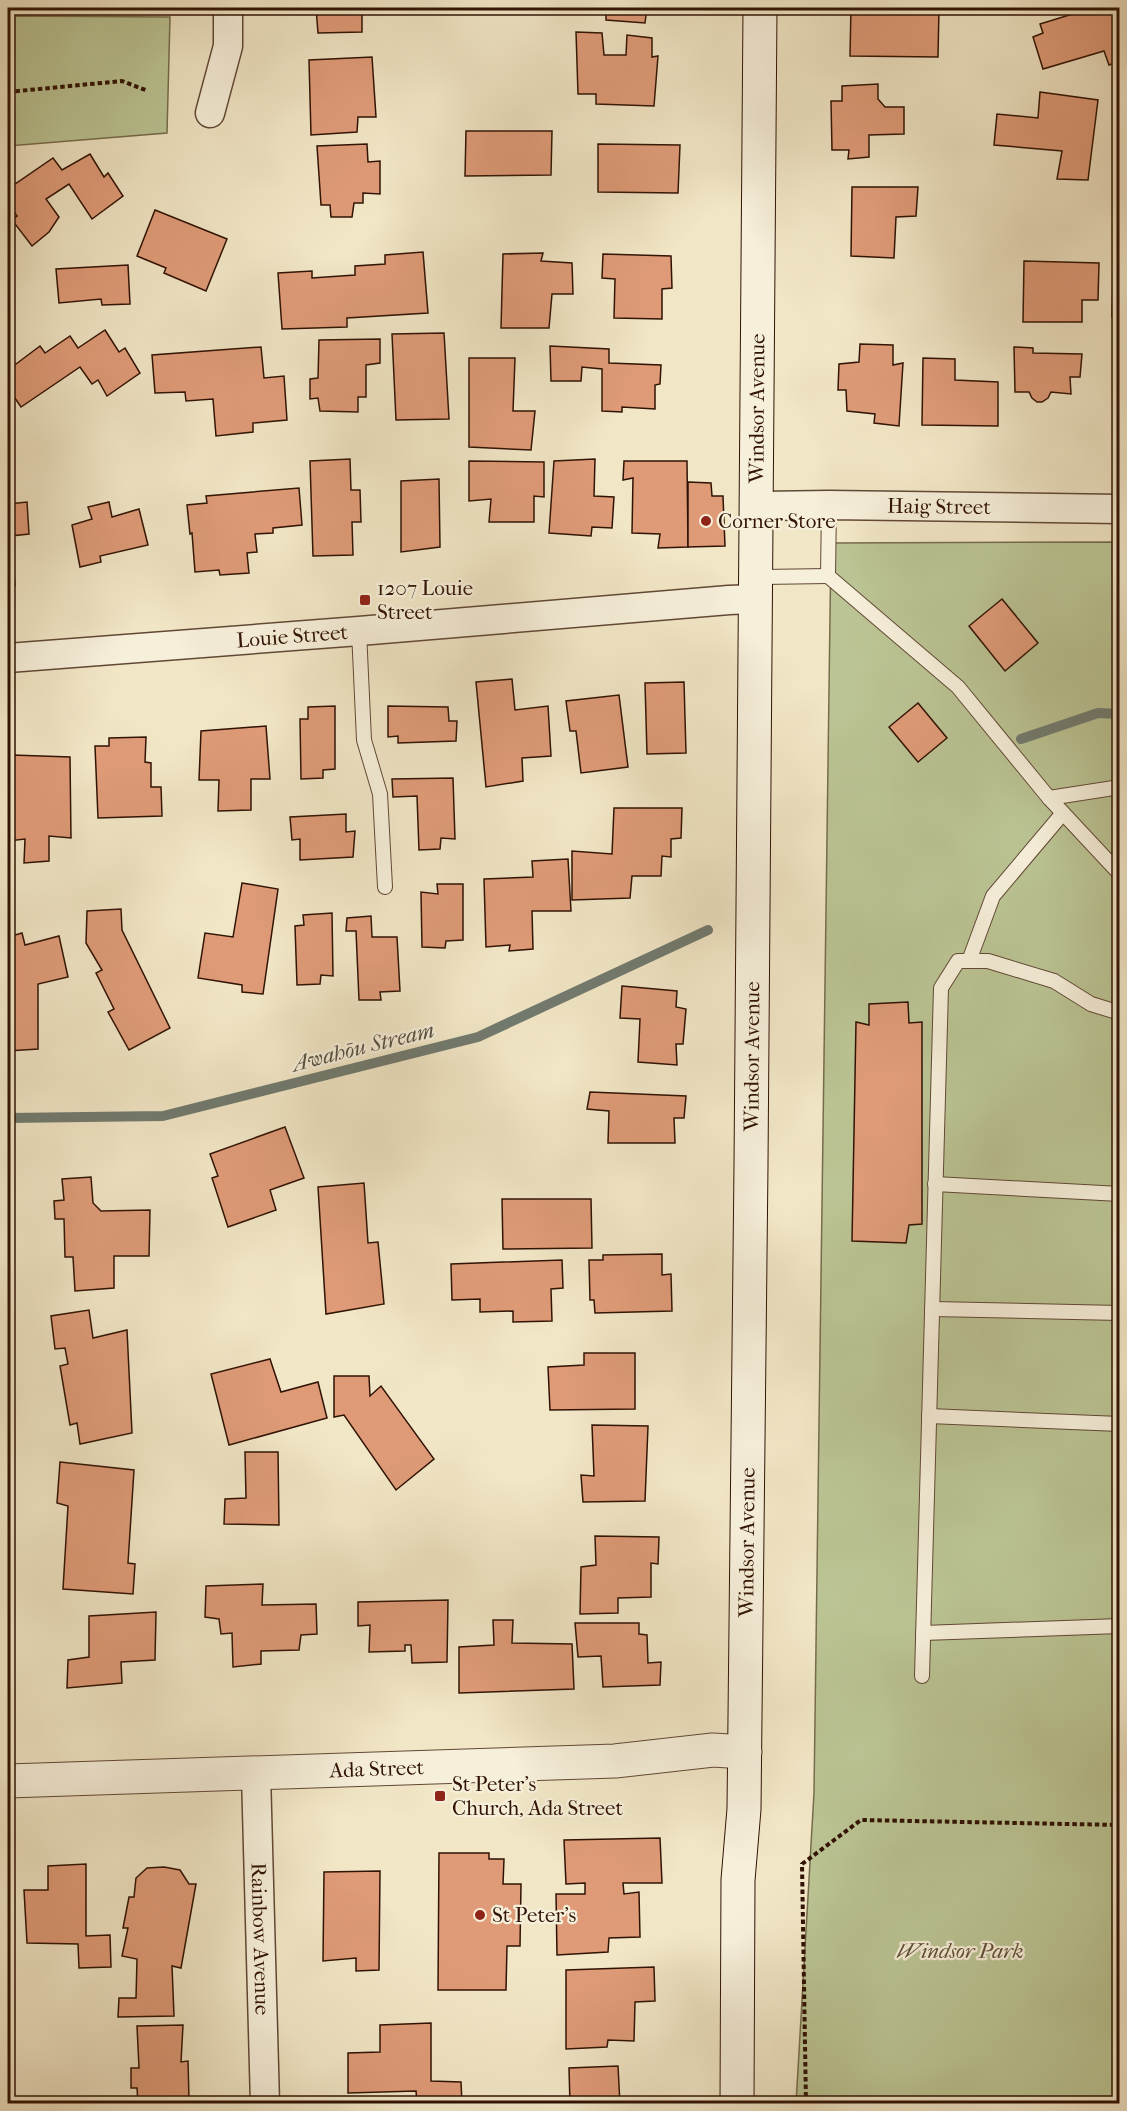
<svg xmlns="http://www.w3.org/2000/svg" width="1127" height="2111" font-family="'IM FELL French Canon',serif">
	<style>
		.green { fill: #bbc494; stroke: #766c4c; stroke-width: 1.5 }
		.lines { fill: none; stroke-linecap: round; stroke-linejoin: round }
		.stream { stroke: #717a6f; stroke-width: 10 }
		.building { fill: #df9b78; stroke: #311304; stroke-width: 1.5 }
		.service-casing { stroke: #614834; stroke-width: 16 }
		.minor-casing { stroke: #614834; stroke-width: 31 }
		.tertiary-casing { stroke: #614834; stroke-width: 35 }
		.secondary-casing { stroke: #311304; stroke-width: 35 }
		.path { stroke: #311304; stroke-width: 4; stroke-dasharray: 4.5 3; stroke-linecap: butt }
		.service { stroke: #f6efda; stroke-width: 14 }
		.minor { stroke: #f6efda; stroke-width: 28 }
		.tertiary { stroke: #f6efda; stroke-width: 33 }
		.secondary { stroke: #f6efda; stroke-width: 33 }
		.poi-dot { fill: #8f2418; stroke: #f6efda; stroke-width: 2 }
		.labels { text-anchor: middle; stroke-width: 4.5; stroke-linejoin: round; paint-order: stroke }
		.street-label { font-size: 21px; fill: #311304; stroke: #f6efda }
		.poi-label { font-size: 21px; fill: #311304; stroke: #f6efda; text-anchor: start }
		.park-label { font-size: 21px; font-style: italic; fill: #615136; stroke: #f6efda }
		.water-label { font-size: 22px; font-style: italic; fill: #564f43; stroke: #f6efda }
	</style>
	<rect width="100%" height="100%" fill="#f1e6c6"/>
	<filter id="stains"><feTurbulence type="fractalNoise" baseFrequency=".00333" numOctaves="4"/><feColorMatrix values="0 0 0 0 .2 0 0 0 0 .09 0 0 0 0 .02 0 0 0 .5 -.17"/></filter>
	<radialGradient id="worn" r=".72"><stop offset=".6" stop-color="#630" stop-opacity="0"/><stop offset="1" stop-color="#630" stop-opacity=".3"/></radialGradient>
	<g class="green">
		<path d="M8,16L170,17L167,133L8,146Z"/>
		<path d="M1119,542V2103L796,2104L814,1793L831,543Z"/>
	</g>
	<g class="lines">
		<g class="stream">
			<path d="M1021,739L1098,713L1120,714"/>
			<path d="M8,1118L163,1116L478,1037L708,930"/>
		</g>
	</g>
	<g class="building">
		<path d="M316,8H362V32L318,33Z"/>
		<path d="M583,8H647L645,23L606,20V10H583Z"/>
		<path d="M851,8H939L938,57L850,56Z"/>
		<path d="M1092,8H1119L1120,61L1109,65L1104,51L1043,69L1033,37L1043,33L1040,24Z"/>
		<path d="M576,32L602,33L604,55H626L627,35L652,38V57L658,56L654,106L596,104V94H578Z"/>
		<path d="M372,57L376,117H358L357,132L311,135L309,60Z"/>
		<path d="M878,84V99L885,107H904V134L869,135V157L848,159L849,150H832L831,101H842V86Z"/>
		<path d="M1040,92L1098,100L1088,180L1057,179L1062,151L994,145L997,114L1038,118Z"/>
		<path d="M466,131H552L551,175L465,176Z"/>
		<path d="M367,144L368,162L380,161V194L363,193V203H354L352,217H331L330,205H321L317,146Z"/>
		<path d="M598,144L680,145L678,193L598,192Z"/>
		<path d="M90,154L104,177L108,173L123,196L92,219L69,184L46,199L59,217L49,232L32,246L12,220L17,216L8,203V189L53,158L62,170Z"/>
		<path d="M852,187H918L916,216L896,217L894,258L851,256Z"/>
		<path d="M155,210L227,239L206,291L164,273L166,268L137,256Z"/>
		<path d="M1120,215V381H1114L1115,318L1112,317L1113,277L1118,276Z"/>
		<path d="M423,252L428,313L347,318V327L282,329L278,273L312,271V278L355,275V266L385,264V255Z"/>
		<path d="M543,253L541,261L572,263L573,294H552L549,328H501L503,254Z"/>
		<path d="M603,254L671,256L672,288L662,289V319L614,318L615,279L602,278Z"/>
		<path d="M1024,261L1099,263L1098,300H1082V322H1023Z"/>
		<path d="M128,265L130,304L102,305L101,299L59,303L56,269Z"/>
		<path d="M105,330L119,352L125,348L140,373L107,396L98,380L92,384L80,367L21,407L8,388V370L40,346L45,353L70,336L78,348Z"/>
		<path d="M444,333L449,419L396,420L392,334Z"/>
		<path d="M380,339V363L366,365V397H358V412L320,411L318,398L310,399V379L318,378L319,340Z"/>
		<path d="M860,344L893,345V365L903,363L899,426L874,423L875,414L847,411L846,390H838L839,364L859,362Z"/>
		<path d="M550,346L609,349V363L661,365L660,384L655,385V409L622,407V412L602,411V369L582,367L581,381H551Z"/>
		<path d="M261,347L264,378L284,376L287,420L253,423V432L216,436L213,399L186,401L185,392L155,393L152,355Z"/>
		<path d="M1014,347L1033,348V353L1082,354L1080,377H1070L1071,394L1051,392L1048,398L1042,402H1037L1032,398L1029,392H1015Z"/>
		<path d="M469,358H515L513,411H535L531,450L469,447Z"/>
		<path d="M923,358L955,359V380L998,382V426L922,425Z"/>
		<path d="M350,459L351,490H360L361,522H352L353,555L313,556L310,461Z"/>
		<path d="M595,459L594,496L614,497L612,528L592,527L591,536L549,533L554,461Z"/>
		<path d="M469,461L544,462V497L534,496V522H489L491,499L469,501Z"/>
		<path d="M624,461H687L688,547L658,548L660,534L632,533L633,478L623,480Z"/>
		<path d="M439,479L440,547L401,552V481Z"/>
		<path d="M688,482L711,483L712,496H723L725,546L688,547Z"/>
		<path d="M299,488L302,525L273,528V533L255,534L257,552L247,553L249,573L220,575L219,570L195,572L192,533L190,534L187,505L207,503L206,496Z"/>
		<path d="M27,502L29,534L11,536L15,585L8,586V504Z"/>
		<path d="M109,502L112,517L139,509L148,545L100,556L101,562L80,567L72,525L92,519L88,507Z"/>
		<path d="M1002,599L1038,643L1005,671L969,626Z"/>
		<path d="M512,679L515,710L548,706L551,756L522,758L523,781L486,787L476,682Z"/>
		<path d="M684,682L686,753L647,754L645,683Z"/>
		<path d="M619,695L628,767L581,773L576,731H570L566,701Z"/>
		<path d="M918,703L947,738L918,762L889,727Z"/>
		<path d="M335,706V769L323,770V778L301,779L300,719H308V707Z"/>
		<path d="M388,706L448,707L449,721H457L456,741L398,743V736L388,737Z"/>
		<path d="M266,726L270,779H251V810L218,811L219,780H199L201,731Z"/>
		<path d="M146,737L145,762L151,763V787H161L162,816L98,818L95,746H109V738Z"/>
		<path d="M12,755L70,757L71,838L49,836V861L24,863L25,839L8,841V774H13Z"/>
		<path d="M453,778L455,839L441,838L440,849L419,850L417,796L393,797L392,779Z"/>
		<path d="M614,808H682L681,838L671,839V857L662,856L661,876H632L630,898L572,900V851L612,854Z"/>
		<path d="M346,814V832L355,831L353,857L300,860V839L292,840L290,817Z"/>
		<path d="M568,859L571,911H532L533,949L509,951L510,945L486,947L484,879L533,877L532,861Z"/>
		<path d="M242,883L278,889L263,994L242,992V985L198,978L205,933L233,937Z"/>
		<path d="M437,884H463V940L446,941L445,948L422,947L421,892L438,894Z"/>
		<path d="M121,909L122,930L170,1028L129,1050L108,1012L114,1009L96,973L102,970L86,943L87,911Z"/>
		<path d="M332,913L333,976L321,975L320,984L297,985L295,926L304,925L303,915Z"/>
		<path d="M371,916L372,937H397L400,991L380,992L381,1000H359L356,931H346L347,918Z"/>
		<path d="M22,933L25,945L59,936L68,977L38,984V1049L8,1051V937Z"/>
		<path d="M622,986L677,991L676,1007L686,1009L683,1044H676L677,1065L638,1062L640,1019L620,1018Z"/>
		<path d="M908,1002L909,1023L922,1022V1224L909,1225L906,1243L852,1241L856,1022L869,1025V1004Z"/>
		<path d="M590,1092L686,1096L684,1118H674L675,1143H608L609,1111L587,1109Z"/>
		<path d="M285,1127L304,1178L270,1190L276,1210L228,1227L212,1178L218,1176L210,1154Z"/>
		<path d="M91,1177L93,1203L101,1211L150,1210L149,1256H114V1288L75,1291L73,1257H65L64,1219H55L54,1201L64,1200L62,1179Z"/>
		<path d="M364,1183L368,1243L378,1242L384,1304L326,1314L318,1187Z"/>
		<path d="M502,1199H591L592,1248L503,1249Z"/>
		<path d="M662,1254V1275L671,1274L672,1311L595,1313L594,1300H590L589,1260H603V1255Z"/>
		<path d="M562,1260L563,1288L551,1289L552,1321L513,1322V1311L480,1312V1299L452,1300L451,1264Z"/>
		<path d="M89,1310L93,1338L127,1330L132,1433L80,1444L77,1423L70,1425L60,1366L68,1364L65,1348L55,1349L51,1316Z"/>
		<path d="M584,1353H635V1409L550,1410L548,1367L584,1365Z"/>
		<path d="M270,1359L281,1392L318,1382L327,1418L229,1445L211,1374Z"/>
		<path d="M334,1376H369L370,1396L381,1386L434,1459L396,1490L344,1415L334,1417Z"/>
		<path d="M592,1425L648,1426L645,1501L583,1502L581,1475L594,1476Z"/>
		<path d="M245,1452H278L279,1525L224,1524L225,1499L246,1498Z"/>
		<path d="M60,1462L134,1470L128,1563L135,1564L133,1594L63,1589L68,1506L57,1503Z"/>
		<path d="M595,1536L659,1537L658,1564L651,1563V1597L618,1598V1613L580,1614L581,1567L596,1565Z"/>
		<path d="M263,1584L262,1605L316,1604L317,1634L301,1635L299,1650L261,1651V1664L233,1667L232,1633L221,1634L219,1619L205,1617L206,1586Z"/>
		<path d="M448,1600L447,1662L412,1663L411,1645H405V1651L369,1652L370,1625L358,1626V1602Z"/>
		<path d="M156,1612L155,1660L121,1662L122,1683L67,1688L68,1660L89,1657V1616Z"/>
		<path d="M493,1620H513L512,1643L572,1644L574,1689L459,1693V1647L494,1645Z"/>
		<path d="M575,1623H639V1634L647,1635L648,1663L661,1662L660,1685L603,1687L601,1656L578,1657Z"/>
		<path d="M660,1838L662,1883H623L624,1894L639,1892L640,1937L609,1938L608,1952L557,1955L556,1894H585V1883L566,1884L564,1840Z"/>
		<path d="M439,1853H489V1859H504L503,1884H521L520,1946H507L506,1990H438Z"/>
		<path d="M86,1864V1936L110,1935L111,1967L79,1968L78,1944L27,1943L24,1890H48V1866Z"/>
		<path d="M164,1867L180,1870L189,1884H196L181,1968L172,1966L174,2016L118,2017L119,1998H136L137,1959L122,1956L128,1928H123L129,1897H134L136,1878L147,1868Z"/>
		<path d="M380,1871L379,1970L356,1971V1958L323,1961L324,1872Z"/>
		<path d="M654,1967L655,2001L635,2002L634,2041L608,2040L607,2047L566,2049V1970Z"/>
		<path d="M431,2023V2081L461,2082L462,2104H417L416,2091L348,2093V2053L380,2052V2025Z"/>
		<path d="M183,2025L181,2062L188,2061L189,2099H181L180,2104H138L137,2088H131V2068H139L137,2026Z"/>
		<path d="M618,2066L620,2104H570L569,2068Z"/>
	</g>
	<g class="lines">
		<defs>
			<g id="service">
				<path d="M829,505L828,576L958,687L1049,798L1120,874"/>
				<path d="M756,577L828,576"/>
				<path d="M359,631L364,740L380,794L385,887"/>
				<path d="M1049,798L1120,787"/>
				<path d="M969,961L993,896L1063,813"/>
				<path d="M935,1184L1120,1194"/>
				<path d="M932,1309L1120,1313"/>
				<path d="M929,1416L1120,1424"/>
				<path d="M923,1633L1120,1626"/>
				<path d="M922,1676L941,988L958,961H988L1054,981L1091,1004L1120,1013"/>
			</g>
			<g id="minor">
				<path d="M210,113L228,46V8"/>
				<path id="s1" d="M757,506L829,505L1120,509"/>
				<path id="s2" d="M8,658L359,631L729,600L755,599"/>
				<path id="s3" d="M256,1774L265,2104"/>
			</g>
			<g id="tertiary">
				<path id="s4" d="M8,1781L615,1761L713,1750L745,1752"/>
			</g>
			<g id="secondary">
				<path id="s5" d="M737,2104L738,1880L744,1809L751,1165L760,8"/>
			</g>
		</defs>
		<use href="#service" class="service-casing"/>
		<use href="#minor" class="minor-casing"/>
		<use href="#tertiary" class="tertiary-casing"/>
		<use href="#secondary" class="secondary-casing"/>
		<g class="path">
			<path d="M8,92L122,81L148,91"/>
			<path d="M806,2104L802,1864L861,1820L1120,1825"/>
		</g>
		<use href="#service" class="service"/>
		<use href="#minor" class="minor"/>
		<use href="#tertiary" class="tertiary"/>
		<use href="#secondary" class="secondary"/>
	</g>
	<g class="poi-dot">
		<circle cx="706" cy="521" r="6"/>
		<rect x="359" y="594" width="12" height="12" rx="3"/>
		<rect x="434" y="1790" width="12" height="12" rx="3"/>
		<circle cx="480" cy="1915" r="6"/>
	</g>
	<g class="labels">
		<g class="street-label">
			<text dy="7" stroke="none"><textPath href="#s5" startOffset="1696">Windsor Avenue</textPath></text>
			<text dy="7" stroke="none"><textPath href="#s1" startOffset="182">Haig Street</textPath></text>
			<text dy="7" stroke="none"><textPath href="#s2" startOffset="285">Louie Street</textPath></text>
			<text dy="7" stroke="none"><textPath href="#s5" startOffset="1048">Windsor Avenue</textPath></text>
			<text dy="7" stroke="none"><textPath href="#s5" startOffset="562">Windsor Avenue</textPath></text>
			<text dy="7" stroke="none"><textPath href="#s4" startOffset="369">Ada Street</textPath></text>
			<text dy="7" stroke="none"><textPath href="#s3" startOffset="165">Rainbow Avenue</textPath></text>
		</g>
		<g class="poi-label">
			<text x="718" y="528">Corner Store</text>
			<text x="377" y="595">1207 Louie<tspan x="377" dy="24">Street</tspan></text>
			<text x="452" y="1791">St Peter's<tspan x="452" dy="24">Church, Ada Street</tspan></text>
			<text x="492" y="1922">St Peter's</text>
		</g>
		<g class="park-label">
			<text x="960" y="1958">Windsor Park</text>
		</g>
		<g class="water-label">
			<text transform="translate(363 1046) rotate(-14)" y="8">Awahōu Stream</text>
		</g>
	</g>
	<rect width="1127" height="2111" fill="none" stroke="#f1e6c6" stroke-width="30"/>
	<rect x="9" y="9" width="1109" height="2093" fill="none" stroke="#311304" stroke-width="3"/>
	<rect x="15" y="15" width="1097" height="2081" fill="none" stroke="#311304" stroke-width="1.5"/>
	<rect width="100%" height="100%" filter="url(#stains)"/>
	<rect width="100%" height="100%" fill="url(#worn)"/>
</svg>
